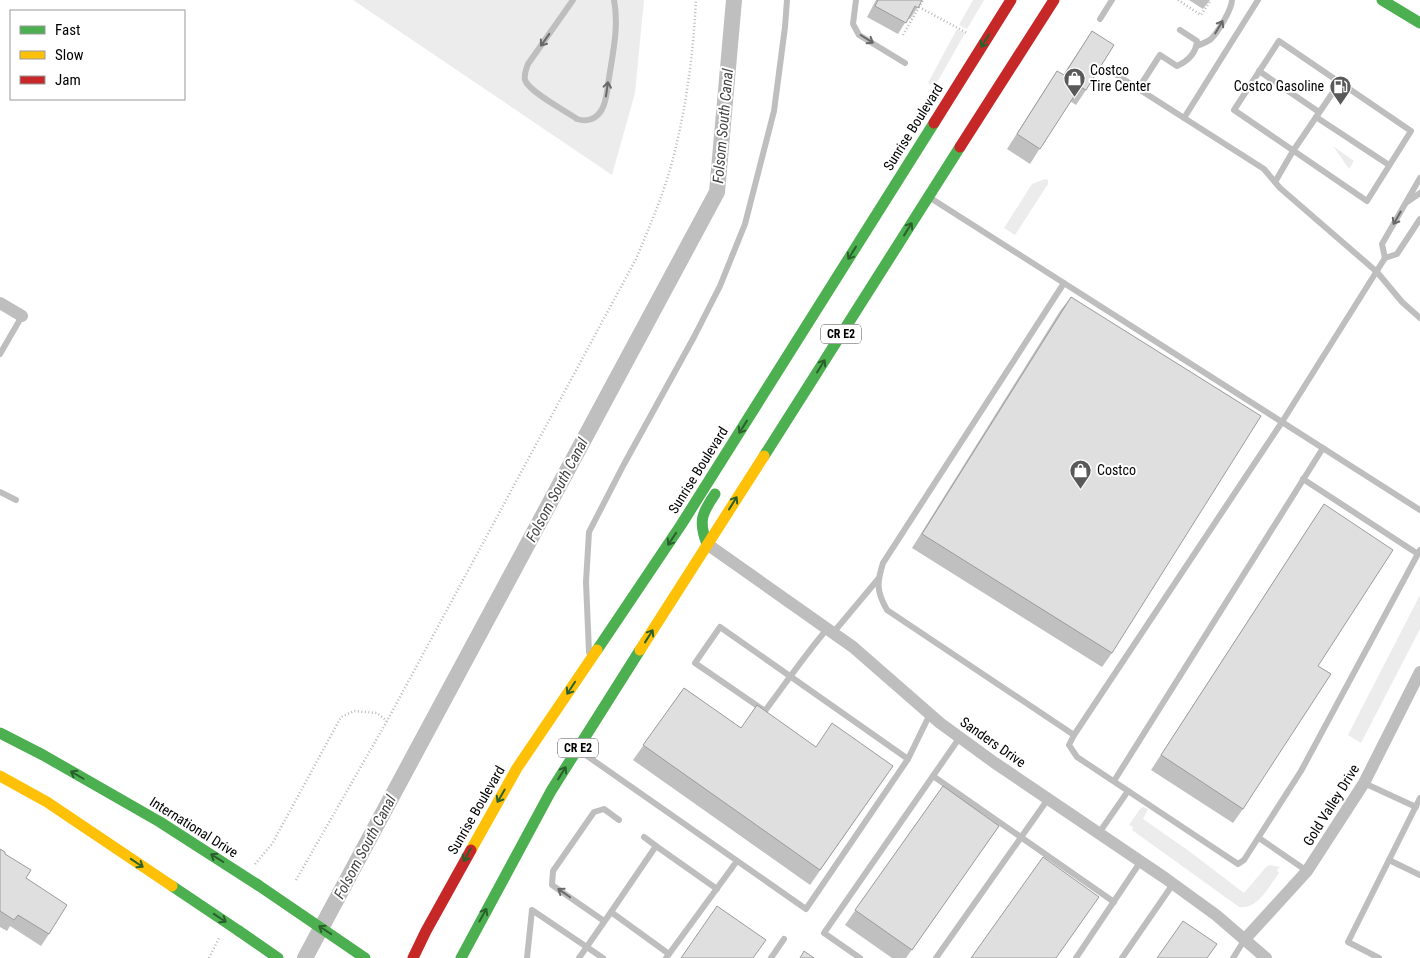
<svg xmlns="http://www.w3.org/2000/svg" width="1420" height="958" font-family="'Roboto Condensed',sans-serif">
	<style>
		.green { fill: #ececec }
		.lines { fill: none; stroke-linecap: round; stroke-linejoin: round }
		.canal { stroke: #bfbfbf; stroke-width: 16 }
		.path { stroke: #b9b9b9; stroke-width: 2.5; stroke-dasharray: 1 2.5; stroke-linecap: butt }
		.lane { stroke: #bebebe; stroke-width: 6 }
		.street { stroke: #bebebe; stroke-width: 12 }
		.fast { stroke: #4caf50; stroke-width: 11 }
		.slow { stroke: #ffc107; stroke-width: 11 }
		.jam { stroke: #c62828; stroke-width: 11 }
		.fast-bridge { stroke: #4caf50; stroke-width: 11 }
		.wall { fill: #c0c0c0 }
		.building { fill: #dfdfdf; stroke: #9c9c9c }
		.oneway { stroke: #686868 }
		.oneway2 { stroke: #2a602c }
		.labels { text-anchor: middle; stroke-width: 4; stroke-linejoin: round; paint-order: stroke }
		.shield { fill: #fff; stroke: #4c4c4c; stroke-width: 1 }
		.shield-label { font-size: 12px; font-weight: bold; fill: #000 }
		.poi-label { font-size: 14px; fill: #000; stroke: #fff; text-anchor: start }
		.street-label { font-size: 14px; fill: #000; stroke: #fff }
		.water-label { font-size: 15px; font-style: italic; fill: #444; stroke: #fff }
	</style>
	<rect width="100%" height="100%" fill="#fff"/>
	<g class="green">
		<path d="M353,0H644L635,93L612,175Z"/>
		<path d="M973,0H984L967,29L959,25Z"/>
		<path d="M957,29L965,33L935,86L928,83Z"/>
		<path d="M1333,146L1354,161L1349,169Z"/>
		<path d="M1045,179L1048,180V184L1015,235L1004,228L1032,184Z"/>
		<path d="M1420,595V629L1361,743L1348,735Z"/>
		<path d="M1143,807L1148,809L1143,819L1189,851L1244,893L1266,867L1270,865L1280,867L1277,870L1279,873C1269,886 1258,910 1239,907L1132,830L1133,827L1129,825L1140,809Z"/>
	</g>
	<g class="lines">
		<path class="canal" d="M305,958L717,192L734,0"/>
		<g class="path">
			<path d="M1178,0L1201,15L1211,0"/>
			<path d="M919,7L967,33"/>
			<path d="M903,35L923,0"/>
			<path d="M255,864L272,844L341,717L354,711L377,713L387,721"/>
			<path d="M296,880L387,721L636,259C649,228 662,198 671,166C686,111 693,56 696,0"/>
			<path d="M209,958L219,938"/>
		</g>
		<g class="lane">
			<path d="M573,0L528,64C526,69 524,75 525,80C529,92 566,111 577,119C586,122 595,120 601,111C607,102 607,89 609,78C613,52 619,26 614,0"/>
			<path d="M856,0L853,24L859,35L905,63"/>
			<path d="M1100,19L1112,0"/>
			<path d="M1279,41L1411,131L1367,201L1234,110Z"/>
			<path d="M1197,46C1202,44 1207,42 1211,39C1218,32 1232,9 1232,0"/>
			<path d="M1259,71L1319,112"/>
			<path d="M1112,72L1264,169L1280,188L1377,272L1402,302L1420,318"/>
			<path d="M1138,89L1160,55L1177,66C1188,61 1196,54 1197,41L1180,30"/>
			<path d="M1316,117L1389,165"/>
			<path d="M1184,118L1258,0"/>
			<path d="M1275,182L1293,151L1340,82"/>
			<path d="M932,199L1420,510"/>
			<path d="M1407,202L1420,193"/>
			<path d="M1420,219L1397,254L1385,258L1282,422L1074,735L1069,745L1077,757L1238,864L1244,860L1301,771L1420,550"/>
			<path d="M1385,258L1382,244L1420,178"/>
			<path d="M1064,283L883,563C877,582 876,591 887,610L1074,735"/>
			<path d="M0,354L22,316"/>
			<path d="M1303,479L1418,554"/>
			<path d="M0,492L16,500"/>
			<path d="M833,633L879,578"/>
			<path d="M589,652L586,582L589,532L623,466L694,337L720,286L745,224L774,111L785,27L787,0"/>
			<path d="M580,751L806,909L908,759L720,627L695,663L765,711C785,684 805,655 827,629"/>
			<path d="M908,759L930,714"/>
			<path d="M933,776L1114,902"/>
			<path d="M1114,781L1323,448"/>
			<path d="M1364,783L1416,807"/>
			<path d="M1099,833L1128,791"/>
			<path d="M644,837L656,846"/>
			<path d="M1259,838L1307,871"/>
			<path d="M1389,860L1420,875"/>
			<path d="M604,921L552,885L553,871L594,812L604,809L619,820"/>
			<path d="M669,954L737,861"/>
			<path d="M527,958L532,910L603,958"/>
			<path d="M579,958L611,912"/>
			<path d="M666,958L669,954L611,912L656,846L717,889"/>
			<path d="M771,958L784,939"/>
			<path d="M860,958L824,933L960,737"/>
			<path d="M936,958L1048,799"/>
			<path d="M1076,958L1141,861"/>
			<path d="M1122,958L1173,884"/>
			<path d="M1233,958L1245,939"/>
			<path d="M1379,958L1348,942L1420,798"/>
		</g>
		<g class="street">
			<path d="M0,303L22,316"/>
			<path d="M707,544L853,647L940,723L995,763L1165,878L1216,915L1266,958"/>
			<path d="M1245,939L1307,871L1364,783L1420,672"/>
		</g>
		<g class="fast">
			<path d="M1382,0L1420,23"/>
			<path d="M764,456L960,147"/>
			<path d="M707,544C698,521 702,513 715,494"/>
			<path d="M597,650L681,525L934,123"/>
			<path d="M0,733L43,755L160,822L258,885"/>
			<path d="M172,886L239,931"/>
			<path d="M461,958L551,791L640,650"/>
		</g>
		<g class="slow">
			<path d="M640,650L764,456"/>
			<path d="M0,776L47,802L172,886"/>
			<path d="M471,850L517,768L597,650"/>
		</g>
		<g class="jam">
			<path d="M934,123L1011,0"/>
			<path d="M960,147L1054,0"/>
			<path d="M413,958L426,931L471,850"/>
		</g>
		<g class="fast-bridge">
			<path d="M258,885L365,958"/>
			<path d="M239,931L278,958"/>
		</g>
	</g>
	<g class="wall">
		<path d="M876,0H922L910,19L908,18L898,34L867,17Z"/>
		<path d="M1189,0H1210L1203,9Z"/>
		<path d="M1092,31L1086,90L1076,105L1070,101L1030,164L1007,149L1047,86L1057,71L1063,75Z"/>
		<path d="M1071,297L1112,653L1102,667L912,548L1060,311Z"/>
		<path d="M1324,504L1318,666L1243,809L1233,823L1151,770Z"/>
		<path d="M684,688L740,728L893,766L810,885L633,760Z"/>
		<path d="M943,786L999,826L906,958H892L845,925Z"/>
		<path d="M0,849L26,878L49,934L41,946L10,926L7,931L0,927Z"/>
	</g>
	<g class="building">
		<path d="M878,0H922L918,8L915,6L906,23L875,6Z"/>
		<path d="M1092,31L1114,45L1086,90L1080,87L1040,149L1017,134L1057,71L1064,75Z"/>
		<path d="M1071,297L1261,416L1112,653L922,534Z"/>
		<path d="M1324,504L1393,550L1318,666L1331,674L1243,809L1161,755Z"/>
		<path d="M684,688L741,728L757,705L816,747L832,723L893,766L820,870L643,745Z"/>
		<path d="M943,786L999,826L912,950L855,910Z"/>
		<path d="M0,849L5,852V854L31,870L26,878L67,905L49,934L18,915L14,920L0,911Z"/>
		<path d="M1043,857L1099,897L1056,958H971Z"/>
		<path d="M717,906L766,940L753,958H681Z"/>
		<path d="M1183,921L1217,944L1207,958H1157Z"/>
		<path d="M804,951L814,958H800Z"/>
	</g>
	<defs><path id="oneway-shaft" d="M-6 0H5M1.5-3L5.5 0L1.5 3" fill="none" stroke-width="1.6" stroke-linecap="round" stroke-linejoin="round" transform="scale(1.25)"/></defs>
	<g class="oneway">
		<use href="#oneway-shaft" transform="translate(1219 27) rotate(-59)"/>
		<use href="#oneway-shaft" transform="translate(867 39) rotate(32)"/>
		<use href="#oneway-shaft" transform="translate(545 40) rotate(125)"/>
		<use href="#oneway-shaft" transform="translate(607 89) rotate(-82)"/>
		<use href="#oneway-shaft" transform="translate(1397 218) rotate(120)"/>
		<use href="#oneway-shaft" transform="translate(564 893) rotate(-145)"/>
	</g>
	<g class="oneway2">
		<use href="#oneway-shaft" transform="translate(985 41) rotate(122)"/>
		<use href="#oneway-shaft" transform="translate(908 229) rotate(-58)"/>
		<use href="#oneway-shaft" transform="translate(852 253) rotate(122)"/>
		<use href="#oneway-shaft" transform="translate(821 366) rotate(-58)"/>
		<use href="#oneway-shaft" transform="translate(743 427) rotate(122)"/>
		<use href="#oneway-shaft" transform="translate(733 503) rotate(-58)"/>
		<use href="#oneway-shaft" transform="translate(672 539) rotate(124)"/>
		<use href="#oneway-shaft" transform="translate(649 636) rotate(-58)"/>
		<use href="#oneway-shaft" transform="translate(571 688) rotate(123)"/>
		<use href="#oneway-shaft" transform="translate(562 773) rotate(-58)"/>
		<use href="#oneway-shaft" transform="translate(77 775) rotate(-150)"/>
		<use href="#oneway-shaft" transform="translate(501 796) rotate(120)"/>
		<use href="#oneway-shaft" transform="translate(467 855) rotate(119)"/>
		<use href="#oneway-shaft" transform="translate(217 858) rotate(-148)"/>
		<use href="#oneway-shaft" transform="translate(137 863) rotate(34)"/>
		<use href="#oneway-shaft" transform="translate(483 915) rotate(-61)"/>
		<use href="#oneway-shaft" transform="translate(220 918) rotate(34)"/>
		<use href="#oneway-shaft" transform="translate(325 930) rotate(-146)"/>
	</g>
	<defs>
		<symbol id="shop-pin" viewBox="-11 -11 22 30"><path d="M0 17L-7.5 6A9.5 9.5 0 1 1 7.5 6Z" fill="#595959" stroke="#fff"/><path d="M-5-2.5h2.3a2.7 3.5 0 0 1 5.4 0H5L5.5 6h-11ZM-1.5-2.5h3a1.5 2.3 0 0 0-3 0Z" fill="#fff"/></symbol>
		<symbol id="fuel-pin" viewBox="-11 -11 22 30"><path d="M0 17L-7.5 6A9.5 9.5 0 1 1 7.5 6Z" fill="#595959" stroke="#fff"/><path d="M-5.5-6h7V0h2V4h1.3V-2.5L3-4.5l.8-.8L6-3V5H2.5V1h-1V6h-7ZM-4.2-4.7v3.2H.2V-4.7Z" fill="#fff"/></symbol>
	</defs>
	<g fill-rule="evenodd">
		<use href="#shop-pin" x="1062" y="66" width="25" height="34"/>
		<use href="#fuel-pin" x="1328" y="74" width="25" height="34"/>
		<use href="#shop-pin" x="1068" y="458" width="25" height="34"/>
	</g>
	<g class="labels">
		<g class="shield">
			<rect x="821" y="324.5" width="40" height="19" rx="4"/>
			<rect x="558" y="738.5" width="40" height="19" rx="4"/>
		</g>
		<g class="shield-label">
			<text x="841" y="338">CR E2</text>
			<text x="578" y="752">CR E2</text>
		</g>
		<g class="poi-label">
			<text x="1090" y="75">Costco<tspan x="1090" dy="16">Tire Center</tspan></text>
			<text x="1324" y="91" text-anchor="end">Costco Gasoline</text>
			<text x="1097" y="475">Costco</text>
		</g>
		<g class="street-label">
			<text transform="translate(913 127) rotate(-58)" y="5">Sunrise Boulevard</text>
			<text transform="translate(698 470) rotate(-58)" y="5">Sunrise Boulevard</text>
			<text transform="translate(993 742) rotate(35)" y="5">Sanders Drive</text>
			<text transform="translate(1331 805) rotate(-58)" y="5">Gold Valley Drive</text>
			<text transform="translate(476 810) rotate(-60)" y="5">Sunrise Boulevard</text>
			<text transform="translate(194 827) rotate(32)" y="5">International Drive</text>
		</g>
		<g class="water-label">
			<text transform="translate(723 126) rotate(-85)" y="5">Folsom South Canal</text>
			<text transform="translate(557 490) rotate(-62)" y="5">Folsom South Canal</text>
			<text transform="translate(365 847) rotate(-62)" y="5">Folsom South Canal</text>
		</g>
	</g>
	<rect x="10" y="10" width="175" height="90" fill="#ffffff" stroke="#999999"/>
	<rect x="20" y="26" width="25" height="8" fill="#4caf50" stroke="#999999"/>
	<text x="55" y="35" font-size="15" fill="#000000">Fast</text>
	<rect x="20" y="51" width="25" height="8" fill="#ffc107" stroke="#999999"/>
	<text x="55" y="60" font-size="15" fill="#000000">Slow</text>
	<rect x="20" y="76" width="25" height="8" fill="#c62828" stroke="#999999"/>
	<text x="55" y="85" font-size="15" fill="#000000">Jam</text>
</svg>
